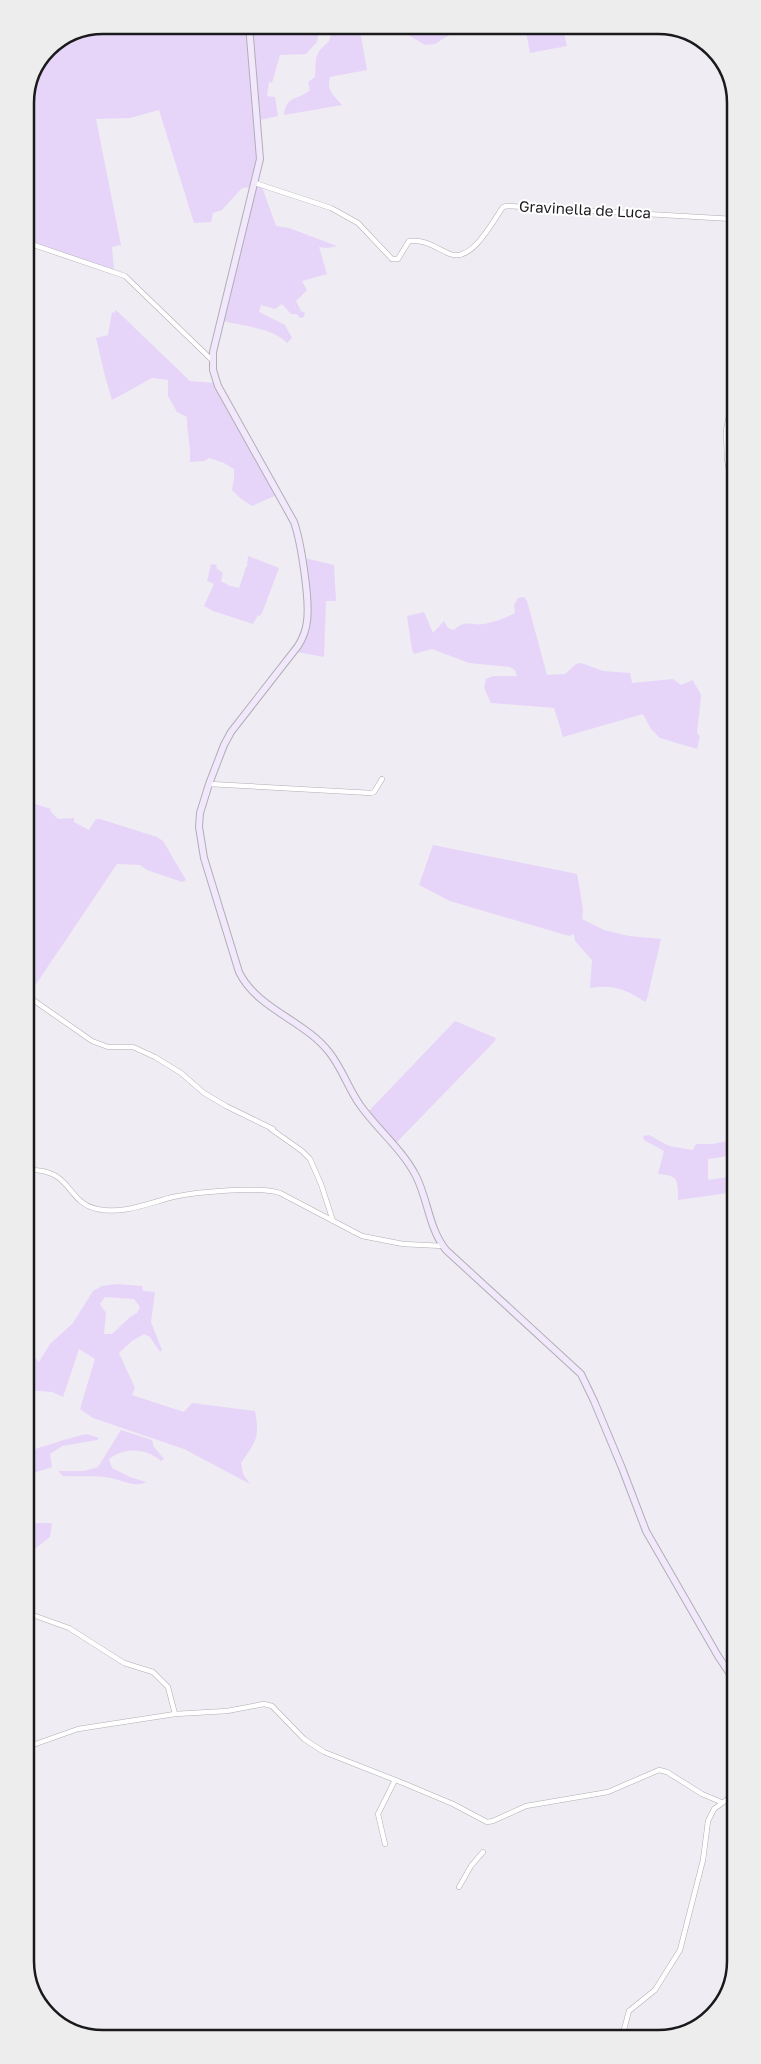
<svg xmlns="http://www.w3.org/2000/svg" width="761" height="2064" font-family="'Golos Text',sans-serif">
	<style>
		.green { fill: #e6d5f9; fill-rule: evenodd }
		.lines { fill: none; stroke-linecap: round; stroke-linejoin: round }
		.street-casing { stroke: #b1aeb4; stroke-width: 5.5 }
		.secondary-casing { stroke: #b1aeb4; stroke-width: 8 }
		.street { stroke: #fff; stroke-width: 4.5 }
		.secondary { stroke: #f2e8fc; stroke-width: 6 }
		.labels { text-anchor: middle; stroke-width: 4; stroke-linejoin: round; paint-order: stroke }
		.street-label { font-size: 15px; fill: #1a191c; stroke: #fff }
		.rim { fill: none; stroke: #1a191c; stroke-width: 2.5 }
	</style>
	<rect width="100%" height="100%" fill="#efecf3"/>
	<g class="green">
		<path d="M103,25H248L259,153L251,187L242,188L222,210L213,213L211,222L194,223L159,110L130,118L96,119L121,245L112,247L114,271L25,240V98L48,48Z"/>
		<path d="M251,25H320L317,42L306,54L280,55L272,83L269,82L267,96L275,97L278,116L260,120Z"/>
		<path d="M334,25H359L367,70L330,77C326,91 334,95 342,105L284,115C287,94 298,101 310,90L308,82L315,77L316,58L319,51L329,41Z"/>
		<path d="M392,25H465L435,44L425,45Z"/>
		<path d="M503,25H562L567,46L530,53L526,32L513,35L512,29Z"/>
		<path d="M257,185L262,187L276,226L289,228L337,246L328,248L319,247L327,274L302,281L307,290L296,301L301,311L305,313L304,317L300,318L297,314H291L282,304L275,309L261,305L259,312L285,325L292,338L287,343C273,328 243,326 223,321Z"/>
		<path d="M116,310L190,381L214,383L277,495L252,506L240,498L232,490L234,478V469L224,463L209,458L204,461L190,462C191,447 187,433 187,417L177,412L168,396V380L152,378L112,400L105,376L96,338L108,335L112,312L114,313Z"/>
		<path d="M248,556L279,568L262,613L260,616L258,615L253,624L213,611L204,606L214,584L207,581L211,564L217,565L216,568L223,573L221,581L230,586L239,588L246,567H247Z"/>
		<path d="M304,558L334,565L336,601H326L324,657L297,652L307,635Z"/>
		<path d="M524,597L527,601L547,675L565,674L576,664L581,663L603,671L630,673L632,683L673,679L681,685L693,680C695,687 700,690 701,696L697,733L700,736L697,749L660,738L651,729L643,714L563,737L554,708L491,703L484,688L486,679L493,676H517L515,670L510,667L469,663L432,649L414,654L412,650L407,616L424,612L433,633L444,621L448,628L454,630C466,619 470,626 484,624C494,622 505,618 515,613L514,605L518,598Z"/>
		<path d="M726,713H734V735L728,732Z"/>
		<path d="M26,796L32,803L51,809L50,811L58,819L74,818V822L89,830L96,819H100L157,837L163,841L186,880L182,882L147,870L140,865L117,864L28,996L26,995Z"/>
		<path d="M433,845L577,874L583,909L582,919L604,930L629,936L661,939L647,999L645,1002C627,989 611,984 590,988L592,960L575,941L574,934L569,936L450,901L419,885Z"/>
		<path d="M455,1021L496,1038L494,1042L395,1144L368,1112Z"/>
		<path d="M649,1135L669,1146L693,1150L696,1144H713L735,1139V1155L708,1159V1180L735,1176V1192L678,1200C678,1181 679,1175 658,1174L664,1151L644,1140L643,1136Z"/>
		<path d="M117,1284L142,1286L143,1291L155,1292L151,1322L162,1350L160,1352L150,1337L144,1334L132,1341L119,1353L135,1388L132,1395L184,1412L192,1403L255,1411C260,1438 256,1441 241,1463L243,1474L250,1484L184,1449L93,1418L80,1409L95,1359L79,1349L63,1397L52,1392L27,1390V1348L39,1362L50,1344L73,1323L93,1291L102,1286ZM105,1297L134,1299L140,1307L137,1313L130,1317L112,1334H104L106,1313L100,1304Z"/>
		<path d="M121,1430L152,1440L154,1447L164,1459L161,1461C146,1448 125,1447 109,1459L112,1468L130,1477L146,1482C136,1488 121,1480 111,1478C96,1475 78,1477 63,1476L58,1471H84L98,1467Z"/>
		<path d="M87,1434L99,1438L97,1440L62,1446L50,1454L52,1467L27,1475V1451C48,1446 66,1438 87,1434Z"/>
		<path d="M39,1523H52L50,1537L27,1555V1525Z"/>
	</g>
	<g class="lines">
		<defs>
			<g id="street">
				<path d="M255,183L331,208L358,223L392,259H398L409,241C425,239 436,248 450,254C472,263 493,221 503,207L507,206L733,219"/>
				<path d="M25,242L125,276L213,361"/>
				<path d="M734,393L726,430L727,459L734,500"/>
				<path d="M209,784L371,793L374,792L382,779"/>
				<path d="M26,995L92,1041L108,1047H133L155,1057L181,1073L204,1093L226,1106L273,1129"/>
				<path d="M271,1129L302,1151L310,1159L321,1184L333,1221"/>
				<path d="M27,1170C73,1168 65,1202 97,1209C122,1215 149,1203 173,1197C196,1192 258,1186 280,1193L362,1236L403,1244L443,1246"/>
				<path d="M27,1613L69,1628L124,1663L153,1672L168,1687L175,1714L227,1711L264,1704L272,1706L304,1739L324,1752L403,1783L453,1804L487,1822L493,1821L526,1806L608,1792L659,1770L667,1772L702,1794L721,1802"/>
				<path d="M27,1747L78,1729L175,1714"/>
				<path d="M385,1844L378,1814L395,1780"/>
				<path d="M459,1887L471,1866L483,1852"/>
				<path d="M622,2037L629,2011L655,1990L680,1950L703,1860L708,1821L714,1809L736,1793"/>
			</g>
			<path id="secondary" d="M249,25L260,159L213,352V370L218,386L294,522C301,542 310,600 307,621C306,631 303,638 298,646L231,732L224,745L209,784L200,813L199,827L204,858L239,972C257,1009 304,1020 329,1052C342,1068 348,1088 360,1105C377,1129 402,1149 416,1176C428,1200 429,1229 446,1250L581,1374L594,1401L622,1468L646,1531L718,1656L736,1683"/>
		</defs>
		<use href="#street" class="street-casing"/>
		<use href="#secondary" class="secondary-casing"/>
		<use href="#street" class="street"/>
		<use href="#secondary" class="secondary"/>
	</g>
	<g class="labels">
		<g class="street-label">
			<text transform="translate(585 210) rotate(3)" y="5">Gravinella de Luca</text>
		</g>
	</g>
	<path d="M0 0H761V2064H0ZM103 34H658A69 69 0 0 1 727 103V1961A69 69 0 0 1 658 2030H103A69 69 0 0 1 34 1961V103A69 69 0 0 1 103 34Z" fill="#ededed" fill-rule="evenodd"/>
	<path class="rim" d="M103 34H658A69 69 0 0 1 727 103V1961A69 69 0 0 1 658 2030H103A69 69 0 0 1 34 1961V103A69 69 0 0 1 103 34Z"/>
</svg>
